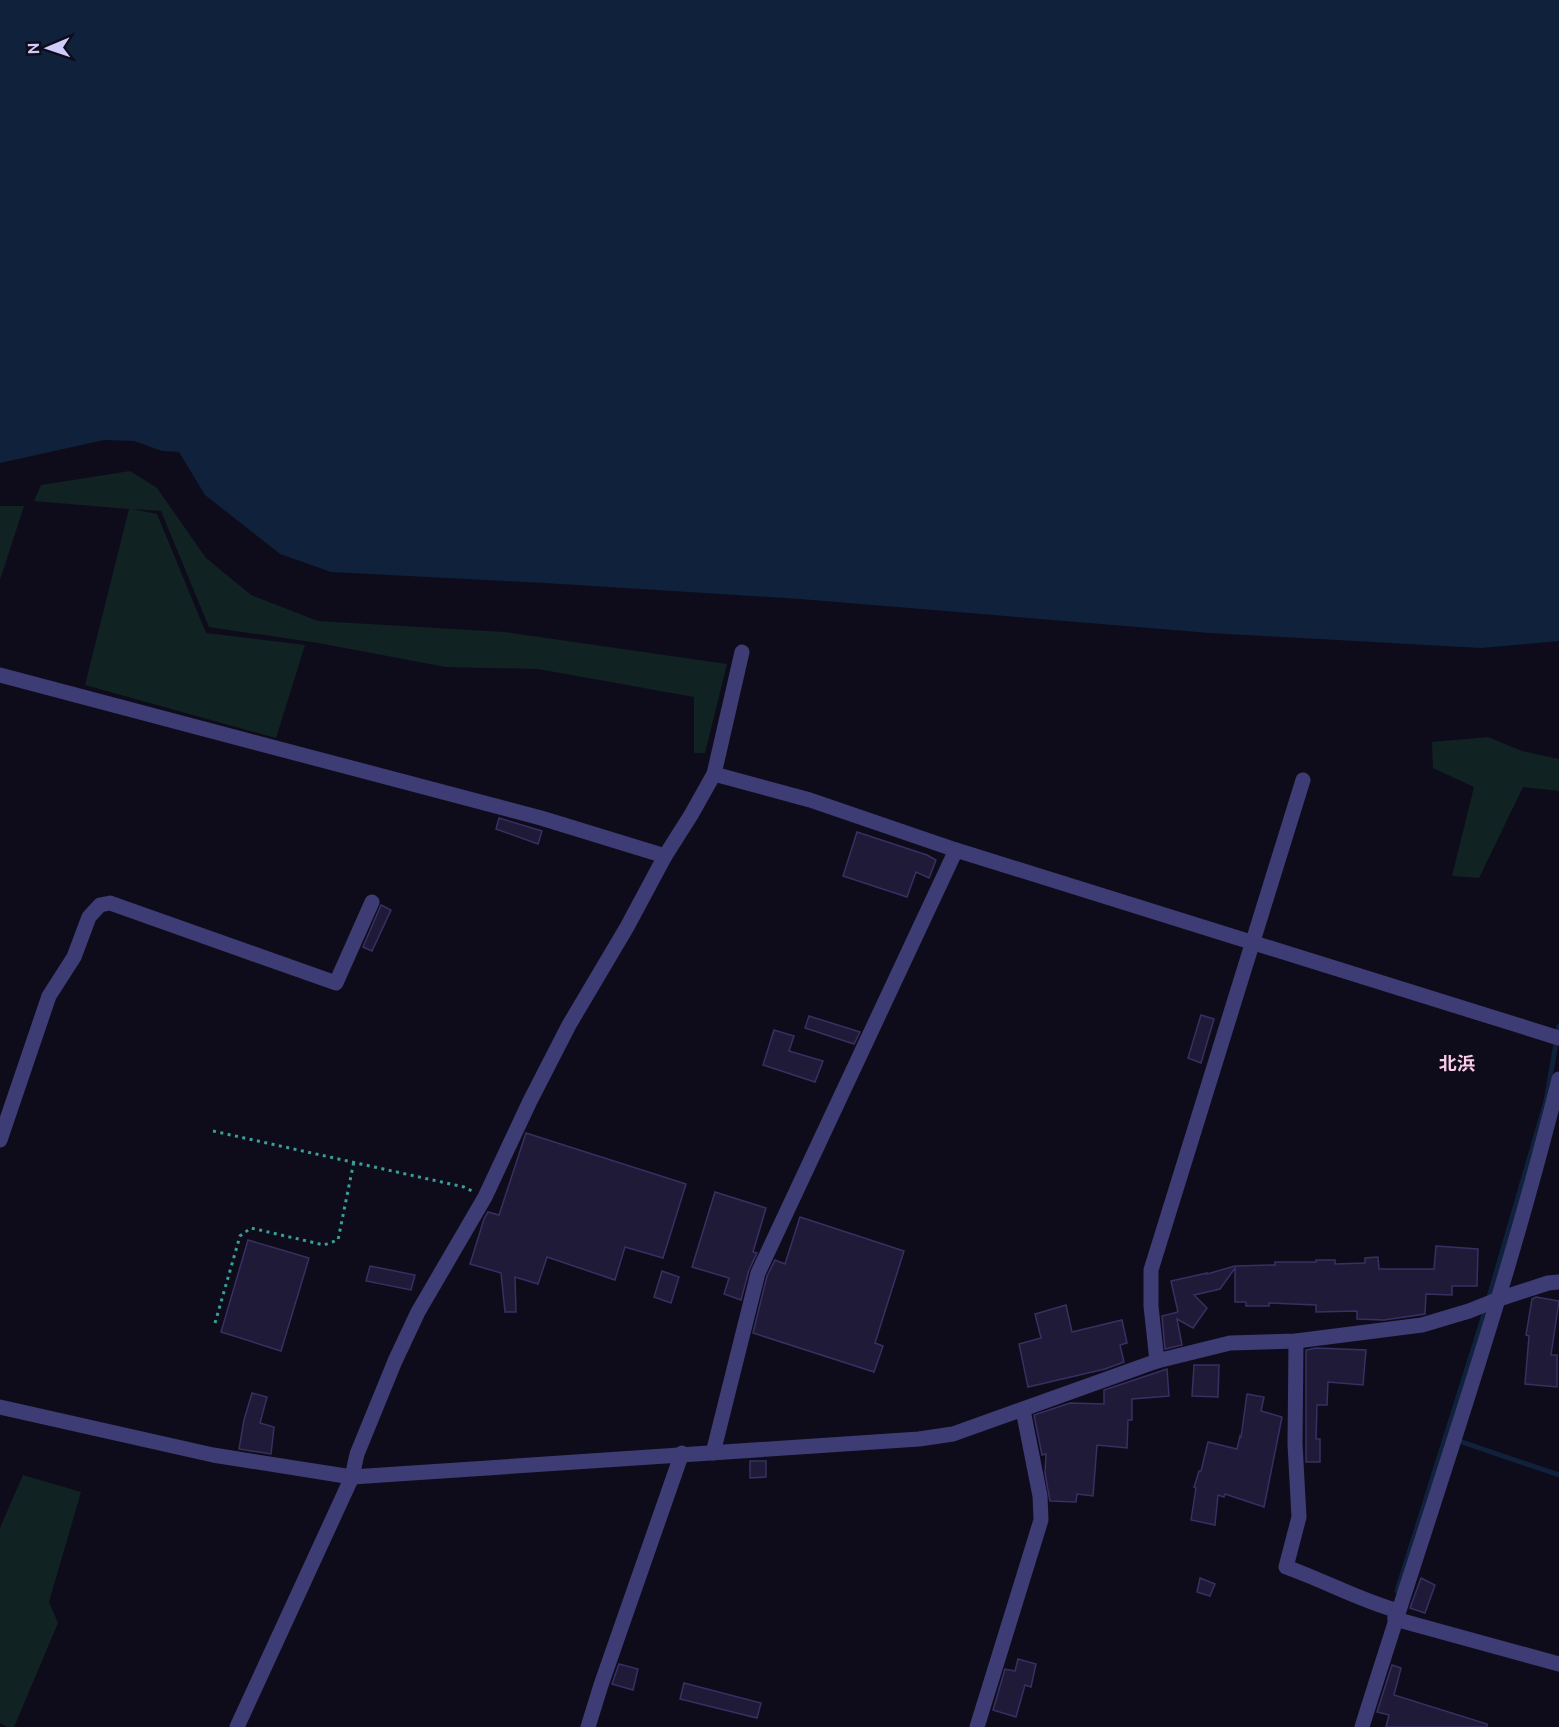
<svg xmlns="http://www.w3.org/2000/svg" width="1559" height="1727" font-family="Ubuntu,'Noto Sans JP',sans-serif">
	<style>
		.green { fill: #102322 }
		.water { fill: #0f213b }
		.lines { fill: none; stroke-linecap: round; stroke-linejoin: round }
		.stream { stroke: #0f213b; stroke-width: 5 }
		.building { fill: #201a39; stroke: #382f62; stroke-width: 1.5 }
		.path { stroke: #38a098; stroke-width: 3; stroke-dasharray: 3 4.5; stroke-linecap: butt }
		.minor { stroke: #3d3c74; stroke-width: 15 }
		.labels { text-anchor: middle; stroke-width: 6; stroke-linejoin: round; paint-order: stroke }
		.quarter-label { font-size: 18px; font-weight: bold; fill: #faccea; stroke: #0e0c1a }
	</style>
	<rect width="100%" height="100%" fill="#0e0c1a"/>
	<g class="green">
		<path d="M130,471L157,488L206,558L251,595L318,621L505,632L727,664L705,753H694V697L538,669L446,667L318,643L209,627L161,511L132,509L157,514L206,633L305,645L276,738L85,685L129,509L34,501L41,485Z"/>
		<path d="M0,506H24L0,580Z"/>
		<path d="M1488,737L1522,751L1559,759V791L1523,787L1479,878L1452,876L1474,787L1433,768L1432,742Z"/>
		<path d="M23,1475L81,1492L49,1602L58,1623L14,1727H7L0,1723V1528Z"/>
	</g>
	<path class="water" d="M0,0H1559V641L1481,648L1210,633L800,599L545,583L331,572L280,554L205,495L179,452L162,451L134,441L104,440L0,463Z"/>
	<g class="lines">
		<g class="stream">
			<path d="M1456,1440L1559,1475"/>
			<path d="M1397,1591L1482,1321L1546,1101L1559,1026"/>
		</g>
	</g>
	<g class="building">
		<path d="M499,818L542,831L538,844L496,829Z"/>
		<path d="M857,832L927,855L936,860L929,878L916,872L907,897L843,876Z"/>
		<path d="M381,905L391,910L372,951L363,947Z"/>
		<path d="M1201,1015L1214,1019L1201,1063L1188,1058Z"/>
		<path d="M809,1016L860,1032L854,1044L805,1028Z"/>
		<path d="M774,1030L794,1036L789,1051L823,1061L815,1082L763,1065Z"/>
		<path d="M526,1133L686,1184L663,1258L625,1247L615,1280L547,1257L538,1284L515,1277L516,1312H505L501,1273L470,1264L484,1219L488,1212L499,1215Z"/>
		<path d="M715,1192L766,1208L753,1252L757,1253L749,1270L741,1300L724,1294L729,1278L692,1267Z"/>
		<path d="M800,1217L904,1251L875,1343L883,1346L874,1372L753,1333L767,1276L775,1260L785,1264Z"/>
		<path d="M248,1240L309,1258L281,1351L221,1332Z"/>
		<path d="M1436,1246L1478,1249L1477,1286H1452V1295L1426,1294L1425,1314L1384,1320L1357,1319V1311L1316,1312V1305L1269,1303V1306H1246V1302H1235V1268L1220,1289L1194,1295L1207,1308L1193,1328L1177,1319L1182,1345L1165,1349L1162,1316L1178,1312L1171,1281L1207,1273V1274L1235,1266L1275,1265V1262H1316V1260H1335V1264L1365,1263V1258L1378,1257L1379,1269H1434Z"/>
		<path d="M370,1266L415,1275L411,1290L366,1281Z"/>
		<path d="M662,1271L679,1277L671,1303L654,1297Z"/>
		<path d="M1536,1297L1559,1301L1551,1355H1557V1387L1525,1384L1529,1336L1526,1335L1532,1299Z"/>
		<path d="M1066,1305L1072,1332L1122,1320L1127,1343L1120,1345L1124,1362L1105,1369L1028,1387L1019,1344L1041,1338L1035,1314Z"/>
		<path d="M1316,1348L1366,1350L1363,1385L1328,1382L1327,1405H1317L1316,1439H1320V1462H1306V1350Z"/>
		<path d="M1194,1365H1219L1218,1397L1192,1396Z"/>
		<path d="M1167,1369L1169,1396L1132,1399V1420H1128L1127,1448L1097,1445L1093,1496L1077,1494L1076,1502L1050,1501L1045,1473L1046,1454L1042,1455L1034,1415L1070,1403L1104,1404V1390Z"/>
		<path d="M252,1393L267,1397L260,1423L274,1427L271,1454L239,1449L244,1420Z"/>
		<path d="M1247,1394L1264,1397L1261,1411L1282,1417L1264,1507L1225,1494L1224,1497L1218,1495L1215,1525L1191,1520L1196,1488L1194,1487L1199,1471H1201L1208,1442L1237,1449L1240,1436L1241,1437Z"/>
		<path d="M750,1461H766V1477L750,1478Z"/>
		<path d="M1200,1578L1215,1584L1210,1596L1197,1592Z"/>
		<path d="M1421,1578L1435,1585L1425,1613L1410,1608Z"/>
		<path d="M1018,1659L1036,1664L1031,1687L1025,1685L1016,1717L993,1710L1005,1669L1015,1671Z"/>
		<path d="M619,1664L638,1669L633,1690L612,1684Z"/>
		<path d="M1392,1665L1401,1668L1394,1695L1487,1724V1727H1386L1389,1715L1377,1712Z"/>
		<path d="M684,1683L761,1703L757,1718L680,1699Z"/>
	</g>
	<g class="lines">
		<g class="path">
			<path d="M213,1131L464,1187L472,1191"/>
			<path d="M215,1323L240,1236L251,1228L324,1245L338,1240L354,1161"/>
		</g>
		<g class="minor">
			<path d="M0,675L541,818L665,856"/>
			<path d="M714,774L810,800L956,850L1559,1038"/>
			<path d="M0,1140L49,996L74,957L89,917L100,905L110,903L336,983L372,902"/>
			<path d="M1296,1341L1295,1444L1299,1517L1286,1567C1323,1580 1357,1599 1395,1610V1619"/>
			<path d="M1157,1361L1151,1306V1270L1303,780"/>
			<path d="M0,1407L213,1455L352,1477L919,1439L953,1434L1157,1361L1230,1343L1296,1341L1422,1325L1469,1311L1499,1299L1548,1283L1559,1282"/>
			<path d="M713,1453L758,1273L956,850"/>
			<path d="M1395,1619L1559,1664"/>
			<path d="M237,1727L352,1477L357,1454L395,1361L418,1312L485,1197L530,1101L569,1025L627,927L665,856L691,815L714,774L742,652"/>
			<path d="M588,1727L601,1685L682,1453"/>
			<path d="M977,1727L1041,1520L1040,1496L1023,1410"/>
			<path d="M1362,1727C1429,1512 1505,1298 1559,1079"/>
		</g>
	</g>
	<g class="labels">
		<g class="quarter-label">
			<text x="1457" y="1070">北浜</text>
		</g>
	</g>
	<g transform="translate(48 48) rotate(268)" stroke="#0e0c1a" stroke-width="4.5" paint-order="stroke">
	<path d="M0-4.5L10 22L0 15L-10 22Z" fill="#cfcbfa"/>
	<text y="-9" font-size="16" font-weight="bold" text-anchor="middle" fill="#cfcbfa">N</text>
	</g>
</svg>
